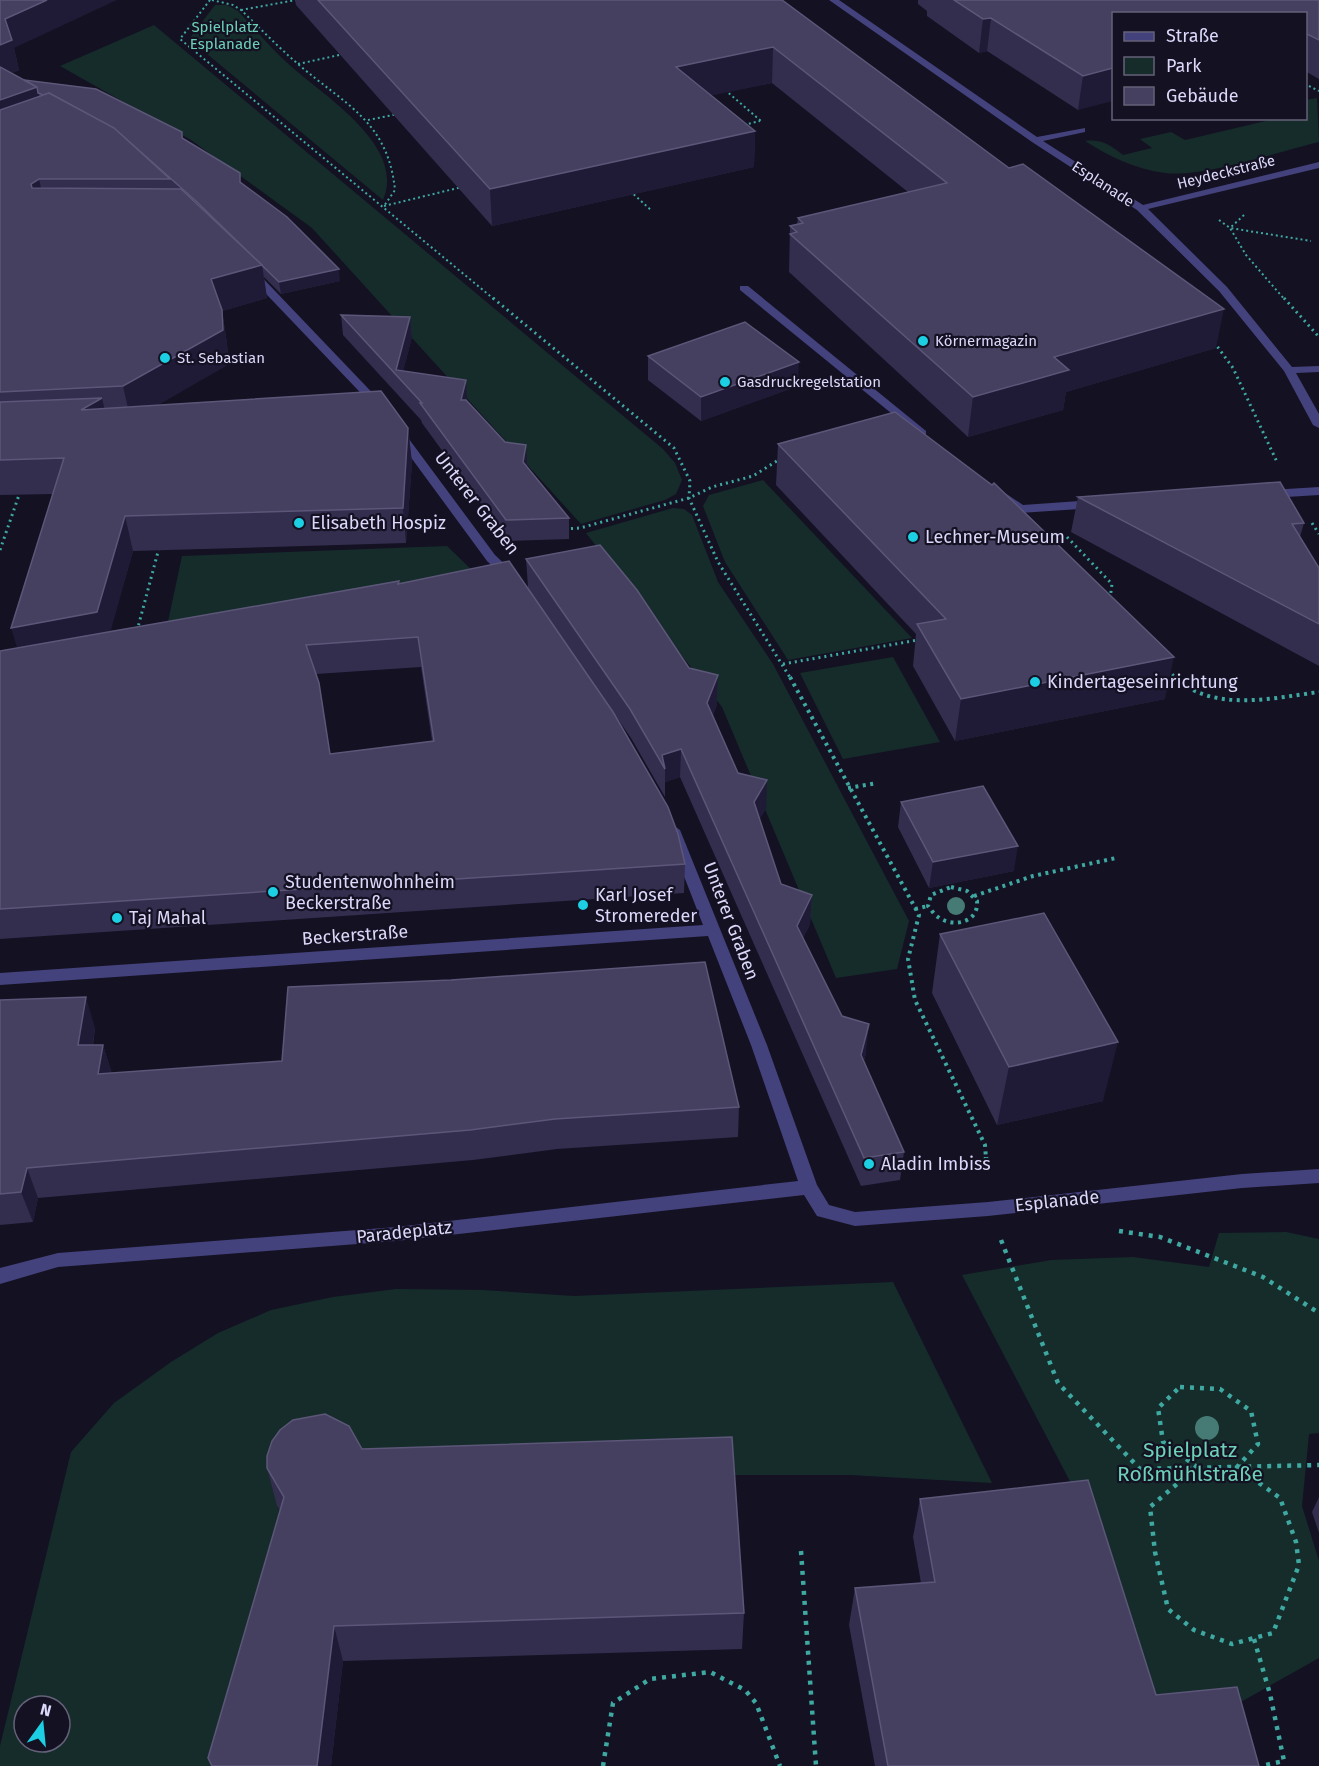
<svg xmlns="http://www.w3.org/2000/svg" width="1319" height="1766" font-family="'Fira Sans',sans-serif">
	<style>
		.green { fill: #152c2b; fill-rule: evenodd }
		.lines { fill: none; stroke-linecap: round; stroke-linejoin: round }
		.path-far3 { stroke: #3ea8a1; stroke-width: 2; stroke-dasharray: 2 3; stroke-linecap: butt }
		.path-far2 { stroke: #3ea8a1; stroke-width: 3; stroke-dasharray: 2 4; stroke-linecap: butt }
		.path-far1 { stroke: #3ea8a1; stroke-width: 4; stroke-dasharray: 3 4.5; stroke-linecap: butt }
		.path { stroke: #3ea8a1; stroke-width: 4.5; stroke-dasharray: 4 6; stroke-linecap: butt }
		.minor { fill: #44427c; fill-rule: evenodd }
		.tree { fill: #457b74 }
		.wall { fill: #332d4e; fill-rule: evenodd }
		.shaded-wall { fill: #1f1a35 }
		.building { fill: #453f60; stroke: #5c5778; stroke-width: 1.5; fill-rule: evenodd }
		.poi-dot { fill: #1ccfe2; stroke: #141123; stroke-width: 2 }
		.labels { text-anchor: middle; stroke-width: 4.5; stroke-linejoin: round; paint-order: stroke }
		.far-park-label { font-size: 15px; fill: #6dd1b7; stroke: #141123 }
		.far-street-label { font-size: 15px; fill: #dbd8fa; stroke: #141123 }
		.far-poi-label { font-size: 15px; fill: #dbd8fa; stroke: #141123; text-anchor: start }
		.street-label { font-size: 18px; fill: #dbd8fa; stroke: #141123 }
		.poi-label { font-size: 18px; fill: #dbd8fa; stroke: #141123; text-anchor: start }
		.near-park-label { font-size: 21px; fill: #6dd1b7; stroke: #141123 }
	</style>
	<rect width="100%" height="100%" fill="#141123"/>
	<g class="green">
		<path d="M215,5H227L238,11C256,30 273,51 293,68C327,98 406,147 383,200L189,39Z"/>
		<path d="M154,25L663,449L675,463L682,480L676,494L665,500L581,524L312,228L191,140L60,66Z"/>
		<path d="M1317,98L1319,142C1281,151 1201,178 1165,173C1135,169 1110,157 1085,141C1102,139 1110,145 1123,155L1152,148L1140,139L1171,132L1185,140L1274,119L1306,118V100Z"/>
		<path d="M763,480L912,638L788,660L725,562L703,506L709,495Z"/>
		<path d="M673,508L684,509L692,515L718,582L773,664L909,921L897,969L836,978L722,707L586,533Z"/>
		<path d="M447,546L476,574L166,631L182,556Z"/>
		<path d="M893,657L940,742L843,759L800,673Z"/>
		<path d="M1286,1232L1319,1239V1433L1309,1434L1302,1506L1319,1561V1658L1214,1717L1145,1722L1085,1510L962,1275L1051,1260L1133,1257L1209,1267L1219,1233Z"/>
		<path d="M893,1282L992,1483L850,1475H730L277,1506L284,1521L228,1766H0V1746L71,1452L114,1403L171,1362L218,1333L271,1310L333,1297L396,1289L482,1290L574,1296ZM24,1706H60V1742H24Z"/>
	</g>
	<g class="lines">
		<g class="path-far3">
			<path d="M210,0L180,39L495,300"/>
			<path d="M212,0L233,5L241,10C260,28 278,47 298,64C345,105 388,121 395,190L384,206"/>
			<path d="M241,10L296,0"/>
			<path d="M298,64L344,54"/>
			<path d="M1309,86L1319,91"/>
			<path d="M725,90L761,121"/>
			<path d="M368,120L398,114"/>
			<path d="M744,125L760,121"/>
			<path d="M630,191L652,211"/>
			<path d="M384,206L462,187"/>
			<path d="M1244,215L1230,228L1246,255L1285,300"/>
			<path d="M1219,220L1230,228L1311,241"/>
		</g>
		<g class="path-far2">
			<path d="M493,298L674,448L690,481L689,498L718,562L791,679"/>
			<path d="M1284,298L1319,337"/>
			<path d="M1214,342L1233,368L1277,462"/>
			<path d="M1312,523L1319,534"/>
			<path d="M565,529L580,528L689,498L712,487L753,476L780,459"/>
			<path d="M1067,537L1112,584L1110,599"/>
			<path d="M0,550L19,495"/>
			<path d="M137,631L159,548"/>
			<path d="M783,664L918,640"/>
			<path d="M1168,670L1177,679"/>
		</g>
		<g class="path-far1">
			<path d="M790,677L919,915L908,959L915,1000L985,1145L986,1159"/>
			<path d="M1175,677C1212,713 1273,698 1319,692"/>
			<path d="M848,788L877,783"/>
			<path d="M951,887L967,891L977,901C979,923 953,928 938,917C934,915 931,909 928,906L931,895Z"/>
			<path d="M974,896L1033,876L1116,858"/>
			<path d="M915,909L928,906"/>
		</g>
		<g class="path">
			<path d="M986,1157L987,1175"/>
			<path d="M1119,1231L1160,1237L1263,1277L1319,1313"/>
			<path d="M1001,1240L1058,1383L1140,1469L1319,1465"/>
			<path d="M1180,1387L1220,1389L1251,1411L1258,1444L1237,1467L1280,1498L1296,1542L1299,1565L1273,1633L1232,1644L1194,1630L1168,1609L1155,1552L1150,1507L1197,1467L1163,1442L1158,1408Z"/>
			<path d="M801,1551L816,1766"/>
			<path d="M1254,1639L1270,1694L1284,1761L1261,1766"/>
			<path d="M603,1766L613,1703L650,1679L710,1672L745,1690L756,1703L780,1766"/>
		</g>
		<g class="minor">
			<path d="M829,0H839L1037,137L1085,128V132L1043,141L1143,205L1319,162V168L1148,209L1227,287L1292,367L1319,366V372L1296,373L1319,414V428L1313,425L1284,371L1219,291L1137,210L1032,142Z"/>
			<path d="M247,270H255L384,405V409H376L247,274Z"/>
			<path d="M740,286H748L926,431V435H918L740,290Z"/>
			<path d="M399,430L403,431L495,555L515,574V580H507L487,561L393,433Z"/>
			<path d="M1319,487V495L1268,498L1262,494L1268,490Z"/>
			<path d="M1005,493L1023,505L1094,500L1100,504L1094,508L1020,513L1001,500L999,497Z"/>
			<path d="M673,825L680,830L767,1045L817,1185L829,1205L855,1212L988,1202L1242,1174L1319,1169V1183L1242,1188L988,1216L855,1226L817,1216L804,1195L396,1241L58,1267L0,1284V1268L58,1253L396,1227L798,1181L751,1045L708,936L0,985V973L703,925L666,830Z"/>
		</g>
	</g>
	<g class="tree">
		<circle cx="956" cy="906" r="9"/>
		<circle cx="1207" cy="1428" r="12"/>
	</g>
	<g class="wall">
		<path d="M0,0L14,48L19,70L12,73L24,80L182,132L183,139L241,184L340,281L281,294L264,277L267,298L222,311L227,344L229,364L157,405L408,428L412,463L406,543L133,551L110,631L399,584L528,587L526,559L689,668L718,675L717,704L713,715L738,773L766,809L759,819L781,884L812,895L810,924L803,938L842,1016L866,1053L864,1061L904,1152L900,1180L861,1186L680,777L665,782V797L631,738L615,715L685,864L684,893L0,939V651L17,648L53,494L0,495ZM421,667L432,741L330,754L316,674Z"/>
		<path d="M295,0H782L1216,348L1066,392L1063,410L968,437L789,272L790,226L797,224L798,218L908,192L772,83L711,95L755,131L754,167L492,226L296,5Z"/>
		<path d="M918,0H1319V79L1305,71V14L1078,110L987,51L979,53L927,16V11L918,4Z"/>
		<path d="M341,315L410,317L412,337L403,371L467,401L527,467L569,518V539L508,541L422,423L421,420L343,335Z"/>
		<path d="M648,356L798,386L701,421L648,380Z"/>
		<path d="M778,444L1165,699L955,741L913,666L916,634L776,485Z"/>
		<path d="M1078,497L1304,523L1300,537L1319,568V666L1071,532Z"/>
		<path d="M901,802L1014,871L929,888L898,827Z"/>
		<path d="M940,934L1103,1101L997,1125L932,993Z"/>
		<path d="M0,1000L95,1028L93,1045H103L112,1074L739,1107L738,1137L557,1149L473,1160L38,1198L33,1222L0,1225Z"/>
		<path d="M362,1449L744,1613L742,1649L343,1661L331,1766H212L208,1758L280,1511L277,1506L267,1468Z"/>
		<path d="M1319,1497V1533L1312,1512Z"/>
		<path d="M920,1499L1156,1695L1259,1766H875L849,1625L855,1588L921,1583L913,1537Z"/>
	</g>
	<g class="shaded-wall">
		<path d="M47,0H117L14,48L19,70L0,79V45L5,19Z"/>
		<path d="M991,18L987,51L979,53L983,19Z"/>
		<path d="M773,47L772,83L676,103V67Z"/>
		<path d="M1113,68V101L1078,110L1083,76Z"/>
		<path d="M37,87L44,118L0,134V100Z"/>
		<path d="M755,131L754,167L492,226L490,189Z"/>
		<path d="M39,179L46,212L39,216L31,184Z"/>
		<path d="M262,265L267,298L222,311L227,344L229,364L131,421L123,386L211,279Z"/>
		<path d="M339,269L340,281L281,294L279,282Z"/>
		<path d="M1224,309L1216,348L1066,392L1063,410L968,437L973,397L1054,357Z"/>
		<path d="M410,317L412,337L401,380L396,370Z"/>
		<path d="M799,362L798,386L701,421V397Z"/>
		<path d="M466,380L467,401L461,400Z"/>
		<path d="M102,398L110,433L81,410Z"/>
		<path d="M408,428L412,463L406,543L403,508Z"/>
		<path d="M526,445L527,465L524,482L523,462Z"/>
		<path d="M125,516L133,551L106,648L22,664L11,628Z"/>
		<path d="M1174,657L1165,699L955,741L961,699Z"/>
		<path d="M718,675L717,704L706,731L707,703Z"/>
		<path d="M681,749L680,777L665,782V769L662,755Z"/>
		<path d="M767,780L766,809L753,830L754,802Z"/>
		<path d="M1018,846L1014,871L929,888L933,862Z"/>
		<path d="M812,895L810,924L795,954L797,926Z"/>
		<path d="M86,997L95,1028L88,1076L78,1045Z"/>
		<path d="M869,1024L866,1053L858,1083L861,1055Z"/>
		<path d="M1118,1042L1103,1101L997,1125L1009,1067Z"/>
		<path d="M103,1045L112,1075L98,1074Z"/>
		<path d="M27,1168L38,1198L33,1222L21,1192Z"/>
		<path d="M334,1626L343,1661L331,1766H317Z"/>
	</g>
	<g class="building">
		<path d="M0,0H47L5,19L12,40L0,45Z"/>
		<path d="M318,0H782L1009,168L1023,164L1224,309L1054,357L1069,370L973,397L790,234L797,232L790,226L803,223L798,218L947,183L773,47L676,67L755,131L490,189Z"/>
		<path d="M954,0H1319V40L1305,33V14H1113V68L1083,76L991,18L983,19Z"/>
		<path d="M0,67L37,87L0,100Z"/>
		<path d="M24,80L96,89L182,132V138L240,173V182L287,217L339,269L279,282L196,201L114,128L49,93L43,95L38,93L37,87Z"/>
		<path d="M49,93L114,128L170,179H39L31,184L32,188L181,189L262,265L211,279L222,310L223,330L123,386L0,392V110Z"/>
		<path d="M341,315L410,317L396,370L466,380L461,400H466L505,442L526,445L523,462L569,518L506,520L420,403H422Z"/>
		<path d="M745,322L799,362L701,397L648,356Z"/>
		<path d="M381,391L408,428L403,508L125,516L97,612L11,628L64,458L0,460V402L102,398L81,410Z"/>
		<path d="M895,412L992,485L994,483L1174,657L961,699L917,624L946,619L778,444Z"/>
		<path d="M1280,482L1304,523L1292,524L1319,568V624L1078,497Z"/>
		<path d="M600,545L637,590L689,668L718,675L707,703L738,773L767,780L754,802L781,884L812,895L797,926L842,1016L869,1024L861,1055L904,1152L864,1158L681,749L662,755L665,769L630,709L526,559Z"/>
		<path d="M509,561L613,712L668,807L678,834L685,864L0,909V651L399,581L398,584ZM418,637L434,741L330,754L319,683L306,645Z"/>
		<path d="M983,786L1018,846L933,862L901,802Z"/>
		<path d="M1044,913L1118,1042L1009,1067L940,934Z"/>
		<path d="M705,962L739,1107L555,1119L470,1130L27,1168L21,1192L0,1194V1000L86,997L78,1045H103L98,1074L282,1061L288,987L451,980Z"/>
		<path d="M325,1414L349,1426L362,1449L732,1437L744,1613L334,1626L317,1766H212L208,1758L284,1497L267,1468V1456L272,1441L280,1430L293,1420Z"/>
		<path d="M1088,1480L1156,1695L1237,1687L1259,1766H888L855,1588L935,1582L920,1499Z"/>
	</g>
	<g class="poi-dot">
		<circle cx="923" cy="341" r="6"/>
		<circle cx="165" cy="358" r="6"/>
		<circle cx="725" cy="382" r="6"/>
		<circle cx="299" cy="523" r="6"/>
		<circle cx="913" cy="537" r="6"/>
		<circle cx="1035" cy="682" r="6"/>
		<circle cx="273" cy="892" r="6"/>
		<circle cx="583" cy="905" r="6"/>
		<circle cx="117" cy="918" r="6"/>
		<circle cx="869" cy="1164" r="6"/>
	</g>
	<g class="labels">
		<g class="far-park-label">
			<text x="225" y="32">Spielplatz<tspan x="225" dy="17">Esplanade</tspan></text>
		</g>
		<g class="far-street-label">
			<text transform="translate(1226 172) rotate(-14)" y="5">Heydeckstraße</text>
			<text transform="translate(1103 184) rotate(33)" y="5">Esplanade</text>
		</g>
		<g class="far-poi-label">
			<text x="935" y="346">Körnermagazin</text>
			<text x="177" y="363">St. Sebastian</text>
			<text x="737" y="387">Gasdruckregelstation</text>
		</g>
		<g class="street-label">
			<text transform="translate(477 503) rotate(52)" y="6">Unterer Graben</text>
			<text transform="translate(731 921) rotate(69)" y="6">Unterer Graben</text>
			<text transform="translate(355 935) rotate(-4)" y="6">Beckerstraße</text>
			<text transform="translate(1057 1201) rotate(-6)" y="6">Esplanade</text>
			<text transform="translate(404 1232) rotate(-6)" y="6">Paradeplatz</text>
		</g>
		<g class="poi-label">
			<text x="311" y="529">Elisabeth Hospiz</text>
			<text x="925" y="543">Lechner-Museum</text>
			<text x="1047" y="688">Kindertageseinrichtung</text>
			<text x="285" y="888">Studentenwohnheim<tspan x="285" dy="21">Beckerstraße</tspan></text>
			<text x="595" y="901">Karl Josef<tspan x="595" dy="21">Stromereder</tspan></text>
			<text x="129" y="924">Taj Mahal</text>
			<text x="881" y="1170">Aladin Imbiss</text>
		</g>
		<g class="near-park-label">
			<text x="1190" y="1457">Spielplatz<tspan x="1190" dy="24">Roßmühlstraße</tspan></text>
		</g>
	</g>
	<rect x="1112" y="12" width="195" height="108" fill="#141123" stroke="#646179" stroke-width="1.5"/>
	<rect x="1124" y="32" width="30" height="9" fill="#44427c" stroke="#646179" stroke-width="1.5"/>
	<text x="1166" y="42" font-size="18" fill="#dbd8fa">Straße</text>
	<rect x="1124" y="57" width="30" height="18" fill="#152c2b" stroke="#646179" stroke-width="1.5"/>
	<text x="1166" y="72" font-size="18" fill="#dbd8fa">Park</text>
	<rect x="1124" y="87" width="30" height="18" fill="#453f60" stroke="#646179" stroke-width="1.5"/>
	<text x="1166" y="102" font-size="18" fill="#dbd8fa">Gebäude</text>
	<g transform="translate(42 1724) rotate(15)"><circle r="28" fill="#141123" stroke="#646179" stroke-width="1.5"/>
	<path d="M0-4.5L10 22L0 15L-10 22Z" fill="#1ccfe2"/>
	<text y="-9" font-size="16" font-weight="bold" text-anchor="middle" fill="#dbd8fa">N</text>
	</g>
</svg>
